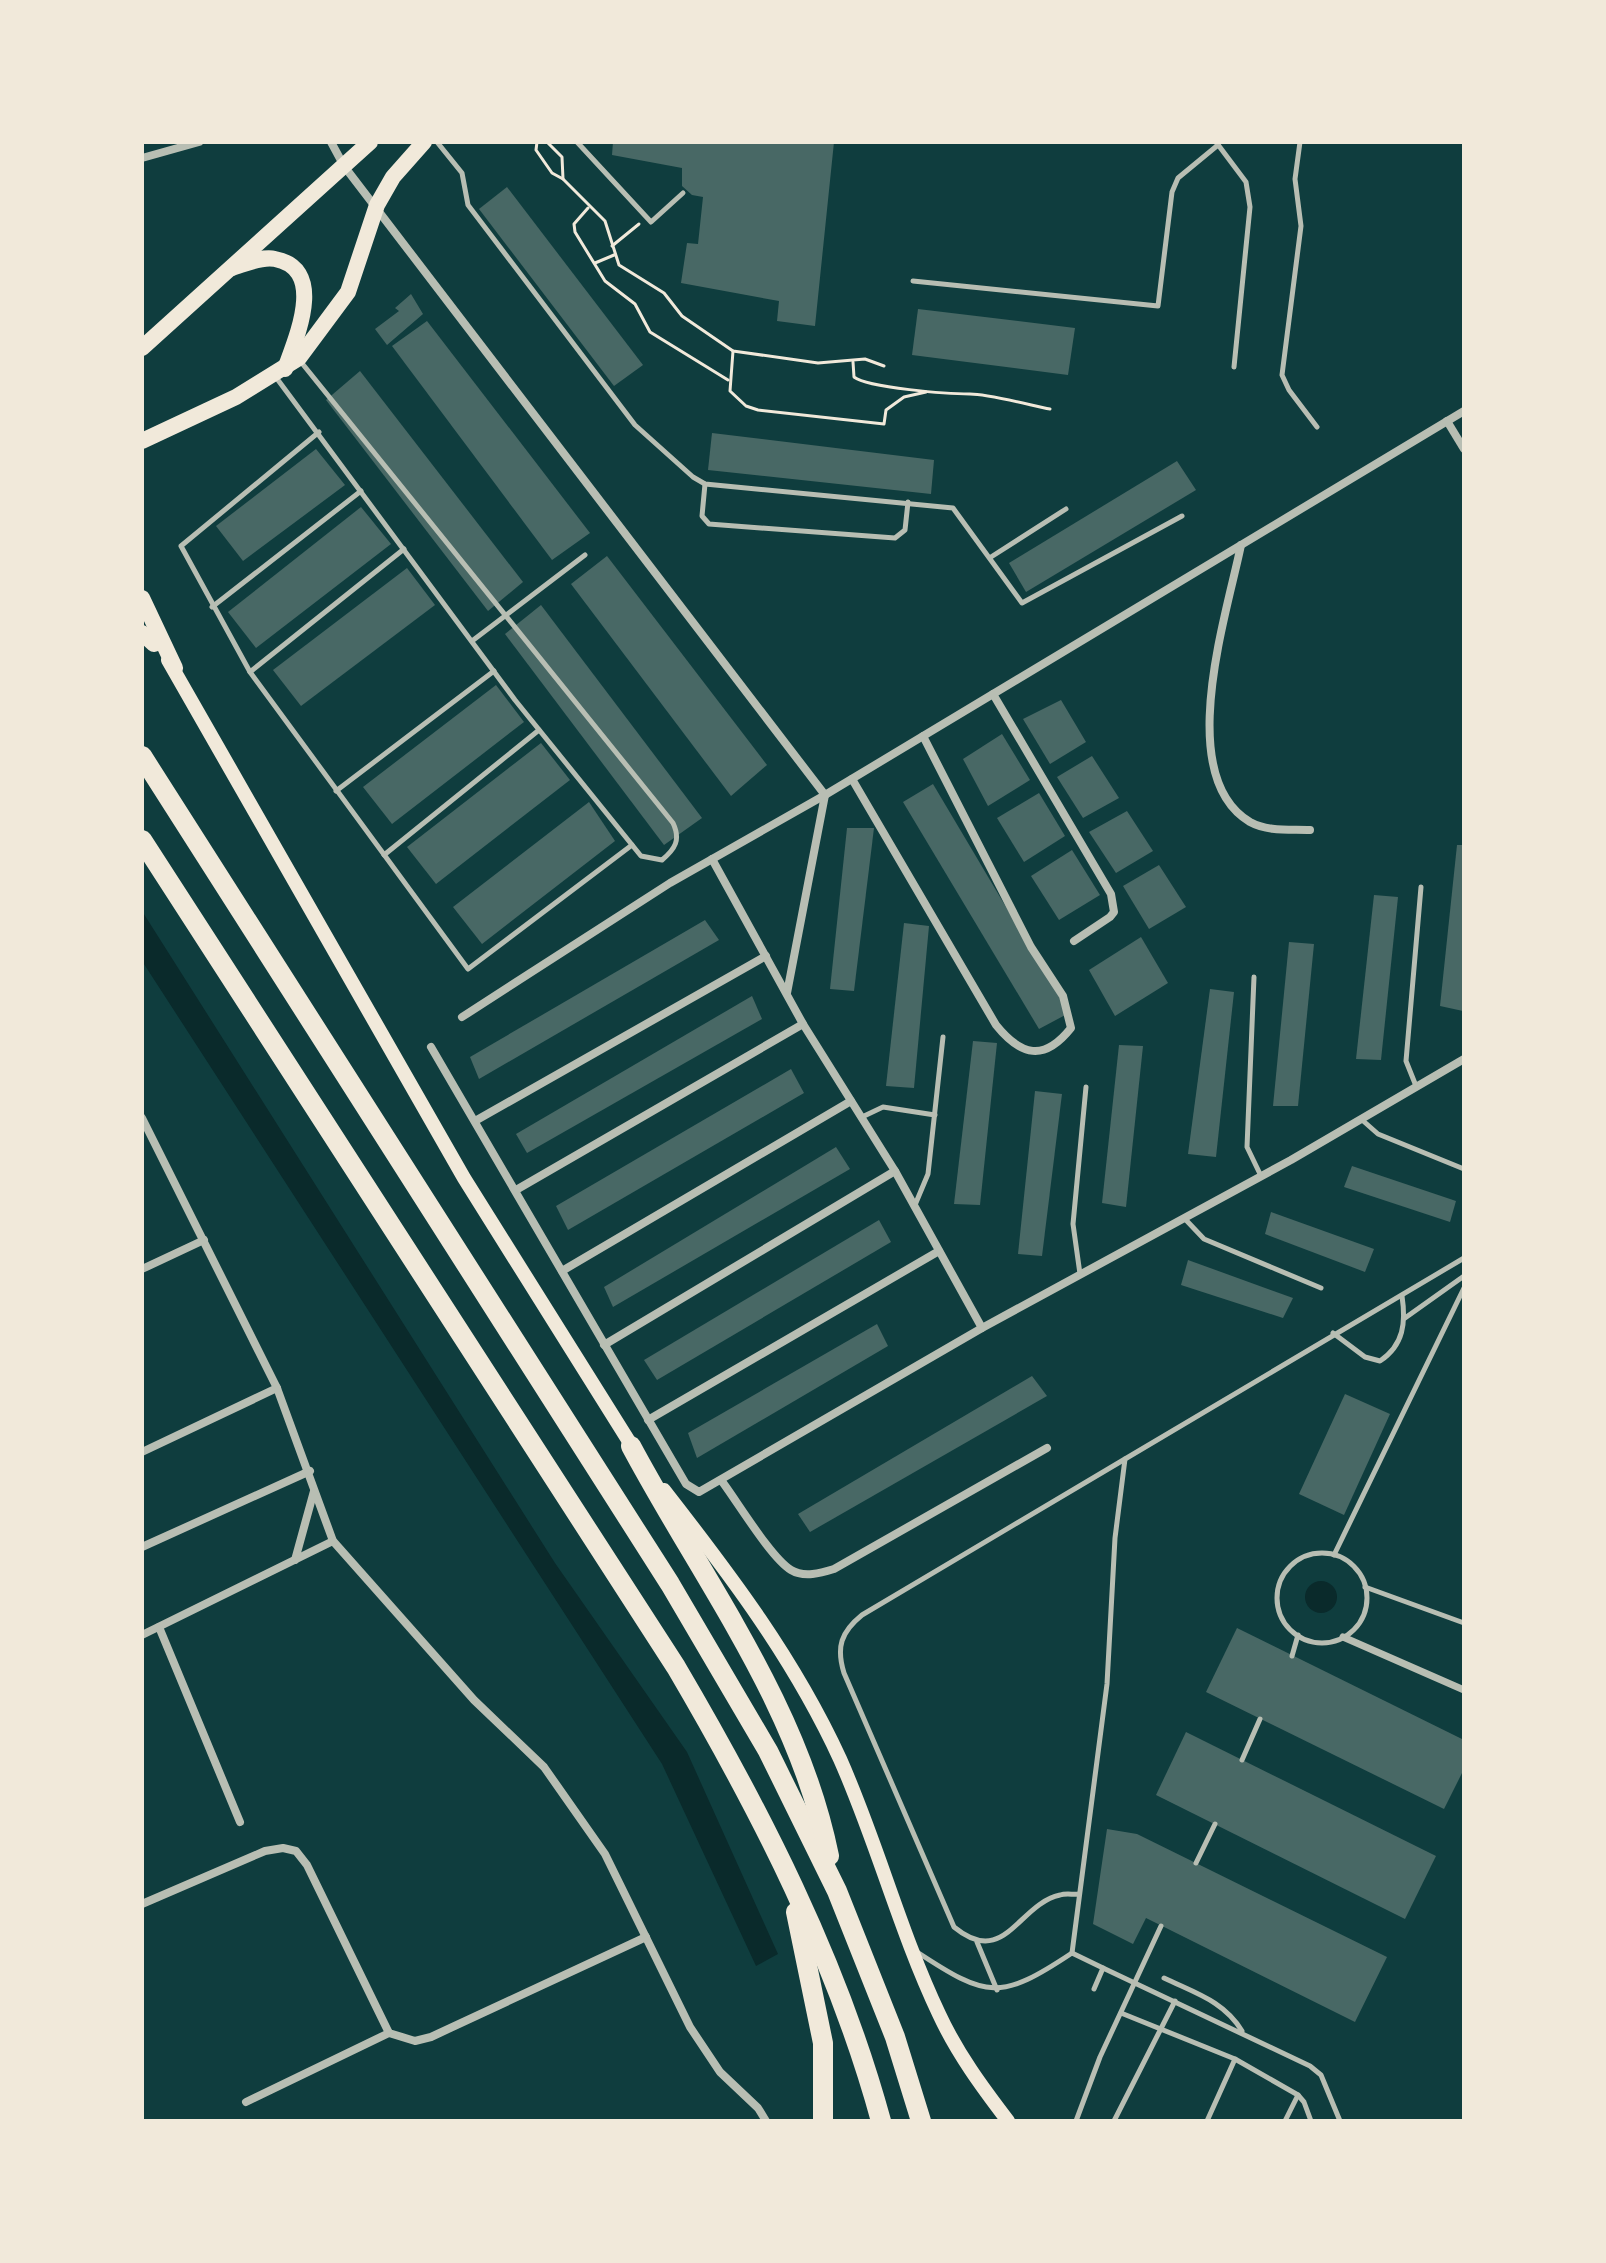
<svg xmlns="http://www.w3.org/2000/svg" width="1606" height="2263" font-family="Overpass,sans-serif">
	<style>
		.water { fill: #0a2a2b }
		.building { fill: #486865 }
		.lines { fill: none; stroke-linecap: round; stroke-linejoin: round }
		.path { stroke: #f1e9da; stroke-width: 3 }
		.service { stroke: #b8beb3; stroke-width: 5 }
		.pedestrian { stroke: #b8beb3; stroke-width: 7 }
		.minor { stroke: #b8beb3; stroke-width: 8 }
		.secondary { stroke: #f1e9da; stroke-width: 14 }
		.primary { stroke: #f1e9da; stroke-width: 16 }
		.motorway { stroke: #f1e9da; stroke-width: 20 }
	</style>
	<rect width="100%" height="100%" fill="#0f3d3e"/>
	<g class="water">
		<path d="M142,911L555,1563L687,1752L778,1954L756,1966L662,1764L142,961Z"/>
		<circle cx="1321" cy="1597" r="16"/>
	</g>
	<g class="building">
		<path d="M613,142H834L815,326L777,321L779,301L681,283L687,243L698,244L703,197L692,195L682,186V168L612,155Z"/>
		<path d="M507,187L643,365L614,386L479,209Z"/>
		<path d="M411,294L423,314L387,345L375,329L399,311L395,308Z"/>
		<path d="M918,309L1075,328L1068,375L912,355Z"/>
		<path d="M427,321L590,533L552,560L392,346Z"/>
		<path d="M360,371L523,582L488,611L326,400Z"/>
		<path d="M712,433L934,460L931,494L708,470Z"/>
		<path d="M316,449L345,485L243,561L216,526Z"/>
		<path d="M1177,461L1196,490L1026,592L1009,563Z"/>
		<path d="M361,507L391,544L256,648L228,612Z"/>
		<path d="M607,556L767,765L731,796L571,584Z"/>
		<path d="M407,568L435,605L301,706L273,670Z"/>
		<path d="M541,605L702,818L664,845L505,634Z"/>
		<path d="M496,685L524,722L392,824L363,787Z"/>
		<path d="M1061,700L1086,742L1050,764L1023,719Z"/>
		<path d="M1002,734L1030,780L988,806L963,759Z"/>
		<path d="M541,743L570,780L436,884L407,847Z"/>
		<path d="M1092,756L1119,798L1083,818L1057,777Z"/>
		<path d="M933,784L1069,1013L1039,1029L903,802Z"/>
		<path d="M1039,793L1065,836L1024,862L997,818Z"/>
		<path d="M589,802L615,841L482,944L453,907Z"/>
		<path d="M1127,811L1153,851L1116,873L1089,832Z"/>
		<path d="M847,828H874L854,991L830,989Z"/>
		<path d="M1457,845H1464L1463,1011L1440,1006Z"/>
		<path d="M1072,850L1100,895L1059,920L1031,876Z"/>
		<path d="M1159,865L1186,907L1149,929L1123,886Z"/>
		<path d="M1374,895L1398,897L1381,1060L1356,1059Z"/>
		<path d="M705,920L719,940L479,1079L470,1057Z"/>
		<path d="M904,923L929,926L914,1088L886,1086Z"/>
		<path d="M1141,937L1168,983L1115,1016L1089,970Z"/>
		<path d="M1289,942L1314,944L1298,1106H1273Z"/>
		<path d="M1210,989L1234,992L1216,1157L1188,1154Z"/>
		<path d="M752,996L762,1019L527,1153L516,1134Z"/>
		<path d="M973,1041L997,1043L980,1205L954,1204Z"/>
		<path d="M1119,1045L1143,1046L1126,1207L1102,1203Z"/>
		<path d="M791,1069L804,1093L568,1230L556,1206Z"/>
		<path d="M1035,1091L1062,1094L1042,1256L1018,1254Z"/>
		<path d="M836,1147L850,1169L613,1307L604,1287Z"/>
		<path d="M1352,1166L1456,1201L1450,1222L1344,1187Z"/>
		<path d="M1271,1212L1374,1249L1365,1272L1265,1234Z"/>
		<path d="M879,1220L891,1242L657,1380L644,1360Z"/>
		<path d="M1188,1260L1293,1298L1283,1318L1181,1285Z"/>
		<path d="M877,1324L888,1346L697,1458L688,1433Z"/>
		<path d="M1032,1376L1047,1396L810,1532L798,1514Z"/>
		<path d="M1345,1394L1390,1414L1344,1515L1299,1494Z"/>
		<path d="M1237,1628L1464,1740V1769L1444,1809L1206,1692Z"/>
		<path d="M1186,1732L1436,1856L1405,1919L1156,1795Z"/>
		<path d="M1107,1829L1137,1834L1387,1957L1355,2022L1146,1918L1133,1944L1093,1924Z"/>
	</g>
	<g class="lines">
		<g class="path">
			<path d="M537,142L536,150L552,173L563,179L605,221L619,265L664,293L682,316L733,351L818,363L865,359L884,366"/>
			<path d="M547,142L562,157L563,179"/>
			<path d="M588,208L574,224L575,232L605,281L635,304L650,332L728,380"/>
			<path d="M612,246L639,224"/>
			<path d="M595,263L614,255"/>
			<path d="M733,351L730,391L746,406L758,410L884,424L886,410L904,397L926,392"/>
			<path d="M853,362L854,377C868,388 949,394 970,394C988,394 1030,405 1050,409"/>
		</g>
		<g class="service">
			<path d="M437,142L462,173L468,205L635,425L693,477L705,484L953,508L1022,603L1182,516"/>
			<path d="M577,142L651,222L683,193"/>
			<path d="M1216,142L1246,182L1250,207L1234,367"/>
			<path d="M1300,142L1295,179L1301,226L1282,375L1289,390L1317,427"/>
			<path d="M913,281L1158,306L1172,192L1178,178L1218,145"/>
			<path d="M275,376L515,700L641,856L662,860C675,849 681,840 673,823L301,362"/>
			<path d="M319,432L181,546L250,672L468,969L632,845"/>
			<path d="M705,484L702,516L709,524L895,538L905,530L908,502"/>
			<path d="M991,557L1066,509"/>
			<path d="M212,607L361,491"/>
			<path d="M472,641L585,555"/>
			<path d="M250,672L404,549"/>
			<path d="M336,791L494,671"/>
			<path d="M384,855L539,730"/>
			<path d="M1254,977L1247,1147L1261,1176"/>
			<path d="M1416,1086L1406,1061L1421,887"/>
			<path d="M862,1117L883,1107L935,1115"/>
			<path d="M1361,1119L1378,1134L1464,1169"/>
			<path d="M915,1205L928,1174L943,1037"/>
			<path d="M1185,1219L1204,1239L1321,1288"/>
			<path d="M1080,1274L1073,1224L1086,1087"/>
			<path d="M1405,1318L1464,1276"/>
			<path d="M1333,1333L1365,1357L1380,1361C1404,1345 1406,1322 1402,1296"/>
			<circle cx="1322" cy="1598" r="45"/>
			<path d="M1334,1555L1464,1288"/>
			<path d="M1365,1587L1464,1623"/>
			<path d="M1292,1656L1298,1635"/>
			<path d="M1242,1760L1260,1719"/>
			<path d="M1196,1863L1215,1824"/>
			<path d="M1079,1894C1074,1895 1066,1893 1060,1895C1018,1904 1005,1969 954,1927L844,1673C836,1647 841,1632 862,1615L1125,1459"/>
			<path d="M977,1942L997,1990"/>
			<path d="M917,1952C987,1998 1000,2001 1072,1953"/>
			<path d="M1072,1953L1107,1684L1115,1538L1125,1459L1464,1258"/>
			<path d="M1072,1953L1103,1968"/>
			<path d="M1164,1978C1195,1993 1224,2001 1242,2031"/>
			<path d="M1094,1989L1103,1968L1310,2066L1321,2075L1340,2121"/>
			<path d="M1121,2013L1235,2059L1298,2095L1304,2102L1311,2121"/>
			<path d="M1076,2121L1100,2057L1161,1926"/>
			<path d="M1114,2121L1175,2001"/>
			<path d="M1207,2121L1235,2059"/>
			<path d="M1285,2121L1298,2095"/>
		</g>
		<path class="pedestrian" d="M1343,1637L1464,1690"/>
		<g class="minor">
			<path d="M331,142L344,166L825,795"/>
			<path d="M142,158L199,142"/>
			<path d="M1447,421L1464,449"/>
			<path d="M1241,545C1227,614 1173,776 1250,822C1268,832 1291,829 1310,830"/>
			<path d="M993,694L1111,894L1114,912L1110,917L1074,941"/>
			<path d="M852,779L996,1025C1021,1056 1044,1062 1071,1028L1063,996L1031,947L923,736"/>
			<path d="M712,859L803,1024L895,1171L982,1328"/>
			<path d="M787,993L825,795"/>
			<path d="M462,1017L670,883L825,795L1464,411"/>
			<path d="M431,1047L686,1484L699,1492L982,1328L1291,1160L1464,1059"/>
			<path d="M142,1118L277,1388L333,1541L474,1700L544,1767L605,1854L690,2027L720,2072L758,2108L766,2121"/>
			<path d="M475,1121L766,956"/>
			<path d="M516,1190L803,1024"/>
			<path d="M142,1269L204,1240"/>
			<path d="M562,1271L851,1101"/>
			<path d="M604,1345L895,1171"/>
			<path d="M648,1420L939,1251"/>
			<path d="M142,1452L277,1388"/>
			<path d="M721,1480C737,1501 771,1558 791,1570C804,1578 821,1573 834,1569L1047,1448"/>
			<path d="M142,1547L310,1471"/>
			<path d="M295,1560L314,1491"/>
			<path d="M159,1627L240,1822"/>
			<path d="M142,1635L333,1541"/>
			<path d="M142,1904L265,1851L283,1848L296,1851L307,1865L389,2033L415,2041L431,2037L646,1937"/>
			<path d="M246,2102L389,2033"/>
		</g>
		<g class="secondary">
			<path d="M168,660L464,1178L635,1451"/>
			<path d="M664,1490C731,1576 794,1659 840,1759C877,1842 900,1932 939,2014C957,2053 982,2087 1008,2121"/>
		</g>
		<g class="primary">
			<path d="M232,268C245,264 262,256 275,259C327,269 296,338 285,369"/>
			<path d="M142,348L370,142"/>
			<path d="M142,441L236,397L299,358L348,292L377,205L393,177L424,142"/>
			<path d="M142,598L175,668"/>
			<path d="M142,633L154,644"/>
		</g>
		<g class="motorway">
			<path d="M142,756L670,1584L768,1751L837,1891L895,2037L921,2121"/>
			<path d="M142,840L676,1667C760,1810 837,1960 881,2121"/>
			<path d="M631,1446C703,1581 798,1703 829,1856"/>
			<path d="M796,1912L823,2043V2121"/>
		</g>
	</g>
	<rect width="1606" height="2263" fill="none" stroke="#f1e9da" stroke-width="288"/>
</svg>
